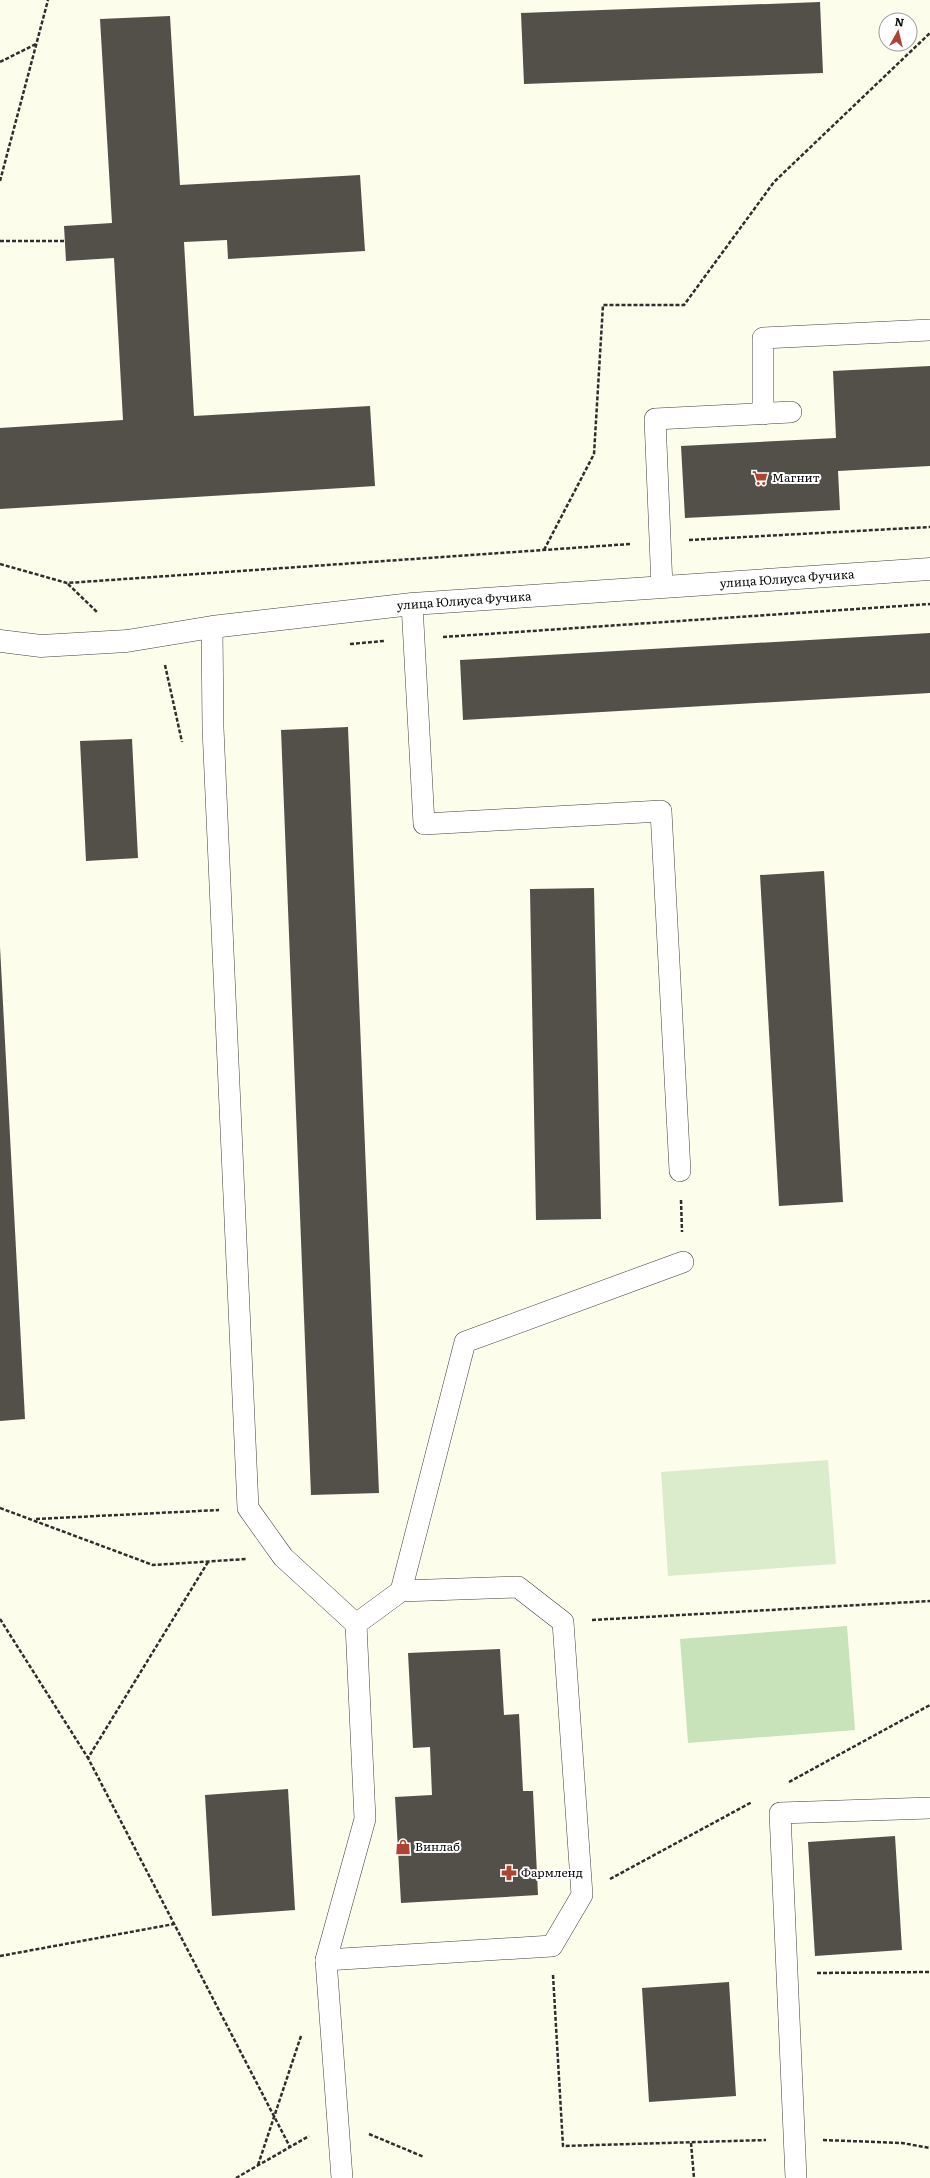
<svg xmlns="http://www.w3.org/2000/svg" width="930" height="2178" font-family="Literata,serif">
	<style>
		.green { fill: #c8e3ba }
		.pitch { fill: #daeccb }
		.building { fill: #534f49 }
		.lines { fill: none; stroke-linecap: round; stroke-linejoin: round }
		.lane-casing { stroke: #3f3f3f; stroke-width: 22 }
		.street-casing { stroke: #3f3f3f; stroke-width: 23 }
		.path { stroke: #2e2e2e; stroke-width: 2.5; stroke-dasharray: 4 2; stroke-linecap: butt }
		.lane { stroke: #fff; stroke-width: 21 }
		.street { stroke: #fff; stroke-width: 22 }
		.labels { text-anchor: middle; stroke-width: 4; stroke-linejoin: round; paint-order: stroke }
		.poi-label { font-size: 12px; fill: #0c0c0c; stroke: #fff; text-anchor: start }
		.street-label { font-size: 12px; fill: #0c0c0c; stroke: #fff }
	</style>
	<rect width="100%" height="100%" fill="#fdfdec"/>
	<path class="green" d="M847,1626L855,1730L688,1743L680,1639Z"/>
	<path class="pitch" d="M828,1460L836,1564L668,1576L661,1472Z"/>
	<g class="building">
		<path d="M820,2L823,73L524,84L521,13Z"/>
		<path d="M170,16L180,185L360,175L365,251L228,259L227,240L184,242L194,416L370,406L375,486L0,509V428L123,420L114,258L66,261L64,226L112,223L100,19Z"/>
		<path d="M930,366V466L838,471L840,510L685,518L681,446L836,438L833,371Z"/>
		<path d="M930,633V693L463,720L460,660Z"/>
		<path d="M348,727L379,1493L311,1495L281,730Z"/>
		<path d="M132,739L138,858L86,861L80,741Z"/>
		<path d="M824,871L843,1202L779,1206L760,875Z"/>
		<path d="M594,888L601,1219L536,1220L530,889Z"/>
		<path d="M0,947L25,1419L0,1421Z"/>
		<path d="M500,1649L504,1715L519,1714L523,1791H533L538,1895L401,1903L395,1797L432,1795L430,1747L413,1748L408,1653Z"/>
		<path d="M288,1789L295,1910L212,1916L205,1795Z"/>
		<path d="M895,1836L902,1950L815,1956L808,1842Z"/>
		<path d="M729,1982L736,2096L649,2102L642,1988Z"/>
	</g>
	<g class="lines">
		<defs>
			<g id="lane">
				<path d="M763,414V338L930,330"/>
				<path d="M662,587L655,419L791,412"/>
				<path d="M412,604L424,824L661,811L680,1171"/>
				<path d="M212,627L213,728L248,1508L283,1557L356,1624L401,1591L518,1587L563,1622L582,1895L552,1946L326,1960"/>
				<path d="M401,1591L465,1342L683,1262"/>
				<path d="M342,2178L326,1960L365,1819L356,1624"/>
				<path d="M796,2178L780,1813L930,1808"/>
			</g>
			<path id="street" d="M0,641L41,646L127,641L212,627L412,604L930,569"/>
		</defs>
		<use href="#lane" class="lane-casing"/>
		<use href="#street" class="street-casing"/>
		<g class="path">
			<path d="M0,62L36,44"/>
			<path d="M0,181L48,0"/>
			<path d="M0,241H65"/>
			<path d="M689,540L930,527"/>
			<path d="M544,550L594,454L603,305H684L774,182L930,33"/>
			<path d="M0,564L67,583L630,544"/>
			<path d="M68,584L97,612"/>
			<path d="M443,637L930,604"/>
			<path d="M350,644L384,641"/>
			<path d="M165,665L182,742"/>
			<path d="M681,1200L682,1232"/>
			<path d="M0,1508L153,1565L247,1559"/>
			<path d="M36,1519L219,1510"/>
			<path d="M208,1562L88,1758L290,2147"/>
			<path d="M0,1619L88,1758"/>
			<path d="M592,1620L930,1601"/>
			<path d="M789,1782L930,1705"/>
			<path d="M610,1879L752,1802"/>
			<path d="M0,1956L174,1924"/>
			<path d="M817,1973L930,1972"/>
			<path d="M553,1975L563,2146L766,2140"/>
			<path d="M369,2134L424,2157"/>
			<path d="M823,2140L902,2143L930,2148"/>
			<path d="M691,2143L694,2178"/>
			<path d="M258,2165L301,2036"/>
			<path d="M236,2178L309,2136"/>
		</g>
		<use href="#lane" class="lane"/>
		<use href="#street" class="street"/>
	</g>
	<defs>
		<symbol id="supermarket-bare" viewBox="-9 -9 18 18"><path d="M-6-5.5h2.5l.6 2H6L4.5 2H-2.5L-4.4-4H-6ZM-1.5 3.2a1.3 1.3 0 1 0 .1 0ZM3 3.2a1.3 1.3 0 1 0 .1 0Z" fill="#ac4333" stroke="#fff" stroke-width="2.5" paint-order="stroke"/></symbol>
		<symbol id="shop-bare" viewBox="-9 -9 18 18"><path d="M-5-2.5h2.3a2.7 3.5 0 0 1 5.4 0H5L5.5 6h-11ZM-1.5-2.5h3a1.5 2.3 0 0 0-3 0Z" fill="#ac4333" stroke="#fff" stroke-width="2.5" paint-order="stroke"/></symbol>
		<symbol id="pharmacy-bare" viewBox="-9 -9 18 18"><path d="M-2-6h4v4h4v4h-4v4h-4v-4h-4v-4h4Z" fill="#ac4333" stroke="#fff" stroke-width="2.5" paint-order="stroke"/></symbol>
	</defs>
	<g fill-rule="evenodd">
		<use href="#supermarket-bare" x="749" y="467" width="22" height="22"/>
		<use href="#shop-bare" x="392" y="1836" width="22" height="22"/>
		<use href="#pharmacy-bare" x="498" y="1862" width="22" height="22"/>
	</g>
	<g class="labels">
		<g class="poi-label">
			<text x="772" y="482">Магнит</text>
			<text x="415" y="1851">Винлаб</text>
			<text x="521" y="1877">Фармленд</text>
		</g>
		<g class="street-label">
			<text transform="translate(787 579) rotate(-4)" y="4">улица Юлиуса Фучика</text>
			<text transform="translate(464 601) rotate(-4)" y="4">улица Юлиуса Фучика</text>
		</g>
	</g>
	<g transform="translate(898 32) rotate(8)"><circle r="19" fill="#ffffff" stroke="#9e9e9e"/>
	<path d="M0-3L7 15L0 10L-7 15Z" fill="#ac4333"/>
	<text y="-6" font-size="11" font-weight="bold" text-anchor="middle" fill="#0c0c0c">N</text>
	</g>
</svg>
